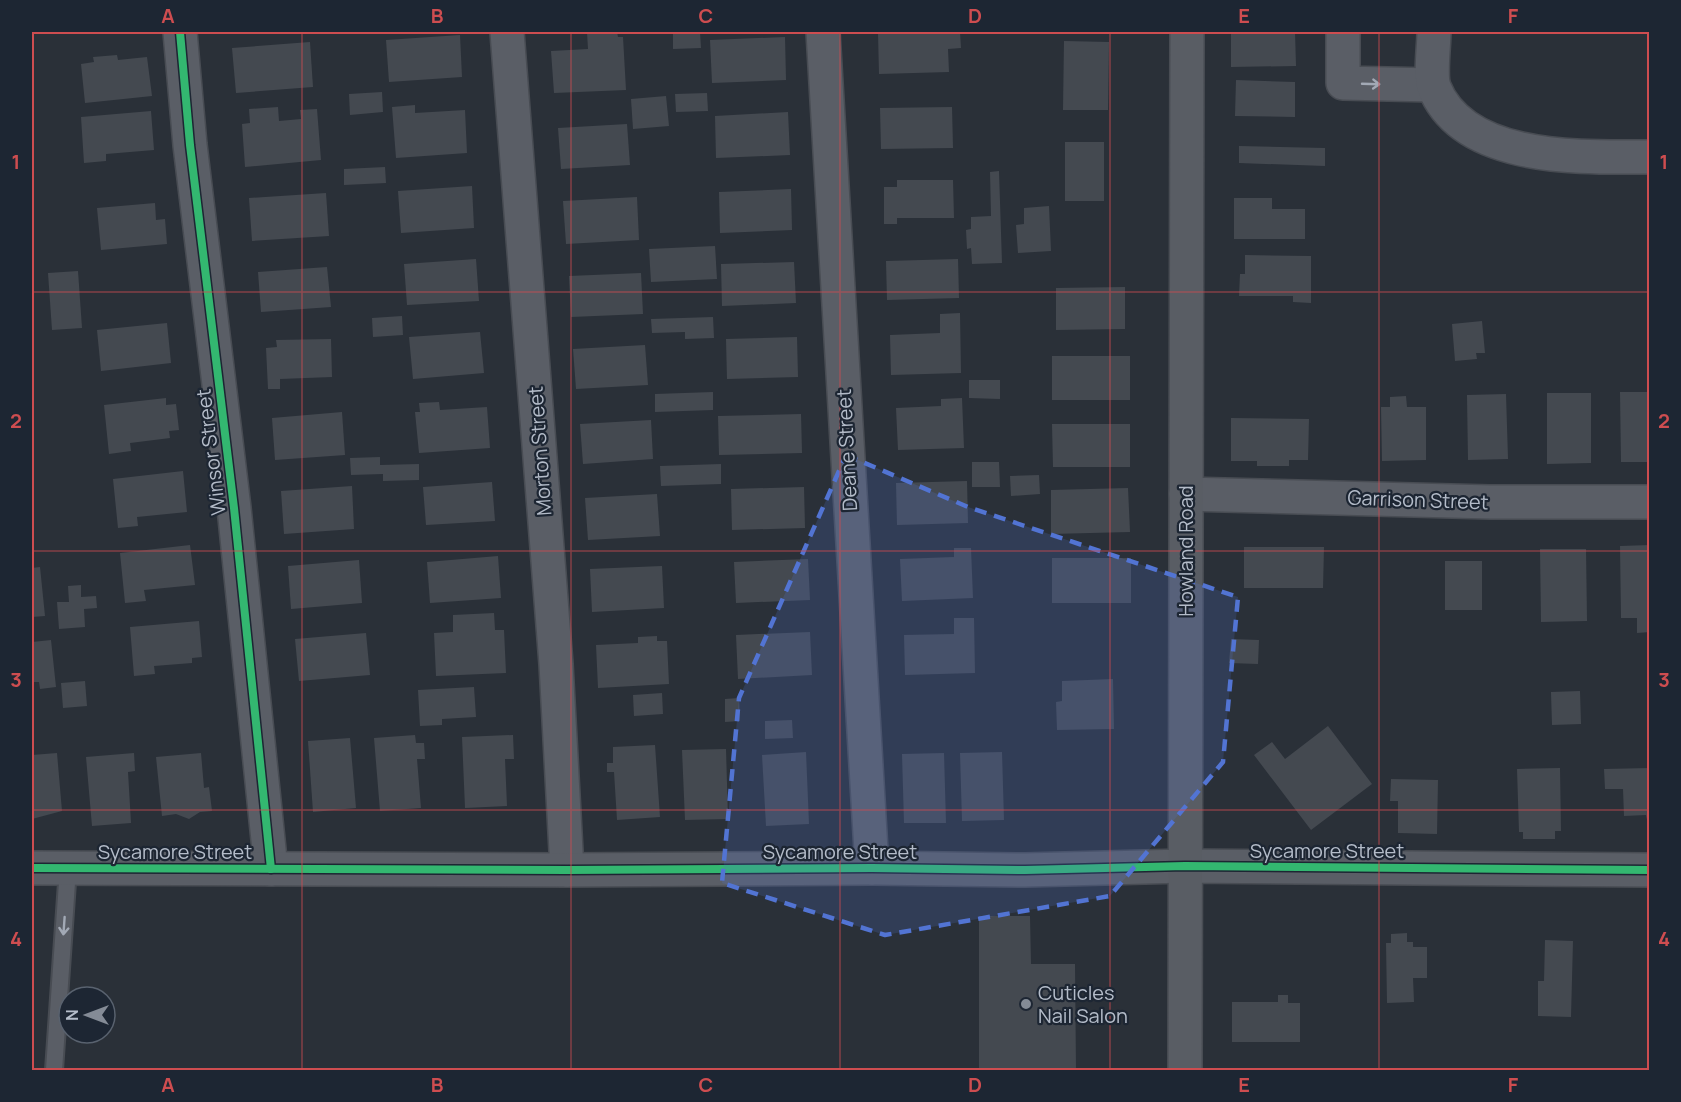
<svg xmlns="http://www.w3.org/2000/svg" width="1681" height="1102" font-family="Manrope,sans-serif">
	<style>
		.building { fill: #444950 }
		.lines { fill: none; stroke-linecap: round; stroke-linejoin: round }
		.service-casing { stroke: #484c53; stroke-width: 20 }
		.minor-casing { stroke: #484c53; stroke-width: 36 }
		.secondary-casing { stroke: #484c53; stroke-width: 36 }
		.service { stroke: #5a5e66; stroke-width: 16 }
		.minor { stroke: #5a5e66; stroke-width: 33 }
		.secondary { stroke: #595d64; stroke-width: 33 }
		.cycleway-casing { stroke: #1d2633; stroke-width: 11 }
		.cycleway { stroke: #33b770; stroke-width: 8 }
		.oneway { stroke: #a2a9b5 }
		.marked { fill: #5274d3; fill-opacity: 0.2; stroke: #5274d3; stroke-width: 4.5; stroke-dasharray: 12 8; stroke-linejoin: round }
		.grid { fill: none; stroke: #ce4d50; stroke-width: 1.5; stroke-opacity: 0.55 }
		.poi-dot { fill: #848b96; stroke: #1d2633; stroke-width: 2 }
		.labels { text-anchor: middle; stroke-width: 4.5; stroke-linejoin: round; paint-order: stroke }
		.street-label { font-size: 20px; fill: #b4bcc9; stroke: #1d2633 }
		.poi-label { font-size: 20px; fill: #b4bcc9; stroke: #1d2633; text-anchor: start }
		.neatline { fill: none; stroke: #ce4d50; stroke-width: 2 }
		.grid-label { font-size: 20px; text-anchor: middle; font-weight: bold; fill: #ce4d50 }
	</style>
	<rect width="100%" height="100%" fill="#2a3038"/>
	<g class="building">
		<path d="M587,32H617L618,37H623L626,90L554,93L551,51L588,49Z"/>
		<path d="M700,32L701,48L673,49V33Z"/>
		<path d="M927,32H960L961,48L948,49L949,72L879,74L878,33Z"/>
		<path d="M1231,32H1295L1296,66L1231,67Z"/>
		<rect x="1550" y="32" width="41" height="2"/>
		<path d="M460,35L462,77L389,82L386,40Z"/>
		<path d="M785,37L786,80L712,83L710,40Z"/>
		<path d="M1064,41L1109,42L1108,110H1063Z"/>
		<path d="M310,42L313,87L236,93L232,48Z"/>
		<path d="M117,55L118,60L147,57L152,96L85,103L81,64L94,62L93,57Z"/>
		<path d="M1236,80L1295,82V117L1235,116Z"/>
		<path d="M382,92L383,112L350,115L349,94Z"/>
		<path d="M707,93L708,111L676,112L675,94Z"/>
		<path d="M666,96L669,126L633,129L631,99Z"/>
		<path d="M415,105V113L465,110L467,153L396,158L392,107Z"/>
		<path d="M278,107L279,121L301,119L300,110L317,109L321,160L245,167L242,124L250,123L249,109Z"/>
		<path d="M952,107L953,148L881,149L880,108Z"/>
		<path d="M151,111L154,150L106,154V161L84,163L81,117Z"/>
		<path d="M788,112L790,155L716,158L715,116Z"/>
		<path d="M627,124L630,165L561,169L558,128Z"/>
		<rect x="1065" y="142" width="39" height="59"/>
		<path d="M1239,146L1325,148V166L1239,163Z"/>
		<path d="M385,167L386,183L344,185V169Z"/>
		<path d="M999,171L1002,263L972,264L971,248L967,249L966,230L971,229V217L991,216L990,172Z"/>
		<path d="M897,180H953L954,218H897V224H884V187H897Z"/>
		<path d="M472,186L474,228L401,233L398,191Z"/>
		<path d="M791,189L792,230L720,233L719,192Z"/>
		<path d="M326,193L329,236L252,241L249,198Z"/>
		<path d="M637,197L639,240L566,244L563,201Z"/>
		<path d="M1234,198H1272V209H1305V239H1234Z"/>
		<path d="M155,203L156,220L165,219L167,244L101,250L97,208Z"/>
		<path d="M1049,206L1051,251L1018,253L1016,225L1024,224V208Z"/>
		<path d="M715,246L717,279L651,282L649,249Z"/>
		<path d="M1245,255L1311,256V303L1293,302V296H1239L1240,274H1245Z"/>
		<path d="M476,259L479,301L407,305L404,264Z"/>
		<path d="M958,259L959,298L887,300L886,261Z"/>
		<path d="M794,262L796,303L722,306L721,264Z"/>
		<path d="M327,267L331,307L261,312L258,272Z"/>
		<path d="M78,271L82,328L52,330L48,273Z"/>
		<path d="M641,273L643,314L571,317L569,276Z"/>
		<path d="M1125,287V329L1056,330V288Z"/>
		<path d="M960,313L961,373L891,375L890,335L940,333V314Z"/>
		<path d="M402,316L403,335L373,337L372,318Z"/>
		<path d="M713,317L714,338L685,339V332L652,333L651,319Z"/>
		<path d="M1482,321L1485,353H1476L1477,359L1455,361L1452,324Z"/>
		<path d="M167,323L171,363L101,371L97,330Z"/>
		<path d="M480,332L484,373L413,379L409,337Z"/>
		<path d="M797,337L798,377L727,379L726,339Z"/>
		<path d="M331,339L332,377L280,379V389H268L266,348L277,347L276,340Z"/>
		<path d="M645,345L648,385L576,389L573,349Z"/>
		<rect x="1052" y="356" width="78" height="44"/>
		<path d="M969,380H1000V399L969,398Z"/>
		<path d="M713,392V410L655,412V394Z"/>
		<path d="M1620,392H1650V462H1621Z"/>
		<path d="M1547,393H1591V463L1547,464Z"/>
		<path d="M1506,394L1508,459L1468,460L1467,395Z"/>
		<path d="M1406,396L1407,407H1426V460L1382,461L1381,407H1390V397Z"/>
		<path d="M166,398V405L176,404L179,430L169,431L170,438L130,443L131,451L109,454L104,405Z"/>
		<path d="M962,398L964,448L898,450L896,408L941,406V399Z"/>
		<path d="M439,402L440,410L487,407L490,448L419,453L415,412H420L419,403Z"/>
		<path d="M342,412L345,455L275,460L272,418Z"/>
		<path d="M801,414L802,453L719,455L718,416Z"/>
		<path d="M1231,418L1309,419L1308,460H1289V466H1257V461H1231Z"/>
		<path d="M651,420L653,459L583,464L580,424Z"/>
		<path d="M1052,424H1130V467H1053Z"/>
		<path d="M380,457V465L419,464V480L383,481V474L351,475L350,458Z"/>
		<path d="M972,462H999L1000,487H972Z"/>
		<path d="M721,464V484L661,486L660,466Z"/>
		<path d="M183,471L187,512L137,517L138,526L118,528L113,479Z"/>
		<path d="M1039,475L1040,494L1011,496L1010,476Z"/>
		<path d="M967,481L968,523L897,525L896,483Z"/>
		<path d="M492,482L495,521L426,525L423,487Z"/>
		<path d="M352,486L354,529L284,534L281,491Z"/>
		<path d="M804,487L805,528L732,530L731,489Z"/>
		<path d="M1128,488L1130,532L1051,534V490Z"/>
		<path d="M657,494L660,536L588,540L585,498Z"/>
		<path d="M190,545L195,585L144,590L146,601L125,603L120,553Z"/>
		<path d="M1650,545V632L1637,633V618H1621L1620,546Z"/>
		<path d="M1244,547H1324L1323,588H1244Z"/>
		<path d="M954,548H971L973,598L902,601L900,559L954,557Z"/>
		<path d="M1540,549H1586L1587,621L1541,622Z"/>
		<path d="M498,556L501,598L430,603L427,562Z"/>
		<rect x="1052" y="558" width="79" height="45"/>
		<path d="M808,559L810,600L736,603L734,562Z"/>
		<path d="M359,560L362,603L291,609L288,566Z"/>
		<rect x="1445" y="561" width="37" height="49"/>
		<path d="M662,566L664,608L592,612L590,569Z"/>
		<path d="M40,567L45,616L32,617V568Z"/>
		<path d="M81,585V597L96,596L97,608L84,609L85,627L59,629L57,602H69L68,586Z"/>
		<path d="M494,613L495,630H504L506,673L436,676L434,633L453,632V615Z"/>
		<path d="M954,618H974L975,673L905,675L904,635L954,634Z"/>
		<path d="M199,621L202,657L192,658V663L154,666L155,674L134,676L130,627Z"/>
		<path d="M810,632L812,675L738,679L736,635Z"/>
		<path d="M366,633L370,675L299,681L295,639Z"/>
		<path d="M657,636V641H667L669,684L598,688L596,645L638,643V637Z"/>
		<path d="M1231,639L1259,640L1258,664L1229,663Z"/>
		<path d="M51,640L56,687L40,689L39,682H32V642Z"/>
		<path d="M1113,679L1114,729L1057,730L1056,702L1062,701V681Z"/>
		<path d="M85,681L87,706L63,708L61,683Z"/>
		<path d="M474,687L476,717L442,719V725L420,726L418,690Z"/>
		<path d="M1580,691L1581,724L1552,725L1551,692Z"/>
		<path d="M662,693L663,714L634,716L633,695Z"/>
		<path d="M739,698L740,721L725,722V699Z"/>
		<path d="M792,720L793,738L765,739V721Z"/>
		<path d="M1328,726L1372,784L1311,830L1254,755L1272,742L1285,759Z"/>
		<path d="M415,735L416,743H424L425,759H417L421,808L380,811L374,738Z"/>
		<path d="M513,735L514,759H505L507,806L465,808L462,737Z"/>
		<path d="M350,738L356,808L313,812L308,741Z"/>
		<path d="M655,745L660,817L617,820L614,772H607V763H613V747Z"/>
		<path d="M726,749L728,819L685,820L682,750Z"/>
		<path d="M806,752L809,824L766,826L762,755Z"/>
		<path d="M1002,752L1004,820L962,821L960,753Z"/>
		<path d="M57,753L62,811L32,819V755Z"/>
		<path d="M134,753L135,771L128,772L131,823L92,826L86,757Z"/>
		<path d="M201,753L204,788L209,787L212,811L200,812L189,819L176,814L162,816L156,757Z"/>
		<path d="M944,753L946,823H904L902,754Z"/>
		<path d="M1560,768L1561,831H1555V839H1523V832H1519L1517,769Z"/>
		<path d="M1650,768V820H1647L1646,815L1624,816L1623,789H1605L1604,769Z"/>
		<path d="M1391,779L1438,780L1437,834L1398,833V801H1390Z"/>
		<path d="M979,916H1030L1031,964H1075L1076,1070H979Z"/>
		<path d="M1407,933V942H1413V947H1427V978H1413L1414,1002L1387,1003L1386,943H1391V934Z"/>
		<path d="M1545,940L1573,941L1571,1017L1538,1016V981H1544Z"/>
		<path d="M1278,995H1288V1003H1300V1042H1232V1002H1278Z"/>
	</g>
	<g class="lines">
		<defs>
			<path id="service" d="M54,1070L68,868"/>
			<g id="minor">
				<path d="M180,32L190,145L234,508L271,869"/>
				<path d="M507,32L556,664L567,870"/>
				<path d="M823,32L872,868"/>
				<path d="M1343,32V83L1433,85"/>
				<path d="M1434,32C1434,45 1430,75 1434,87C1464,163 1584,157 1650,157"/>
				<path d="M1186,494L1490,502H1650"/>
				<path d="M32,868L567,870L872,868L1025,870L1185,866L1650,870"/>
			</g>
			<path id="secondary" d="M1185,1070L1187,32"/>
		</defs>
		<use href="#service" class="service-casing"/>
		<use href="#minor" class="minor-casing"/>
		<use href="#secondary" class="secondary-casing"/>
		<use href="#service" class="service"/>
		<use href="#minor" class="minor"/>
		<use href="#secondary" class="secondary"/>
		<defs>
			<g id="cycleway">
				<path d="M180,32L190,145L234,508L271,869"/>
				<path d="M32,868L567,870L872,868L1025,870L1185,866L1650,870"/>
			</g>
		</defs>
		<use href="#cycleway" class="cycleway-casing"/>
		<use href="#cycleway" class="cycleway"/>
	</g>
	<defs><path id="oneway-shaft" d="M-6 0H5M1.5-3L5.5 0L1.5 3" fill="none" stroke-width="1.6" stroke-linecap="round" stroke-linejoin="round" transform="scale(1.5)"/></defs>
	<g class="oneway">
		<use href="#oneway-shaft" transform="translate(1371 84) rotate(2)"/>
		<use href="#oneway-shaft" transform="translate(64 926) rotate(94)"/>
	</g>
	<path class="marked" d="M846,455L968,507L1238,597L1223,762L1110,896L885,935L722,883L739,698Z"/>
	<path class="grid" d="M302,32V1070M571,32V1070M840,32V1070M1110,32V1070M1379,32V1070M32,292H1650M32,551H1650M32,810H1650"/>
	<circle class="poi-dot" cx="1026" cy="1004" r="6"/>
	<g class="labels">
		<g class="street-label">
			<text transform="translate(847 450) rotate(-93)" y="7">Deane Street</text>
			<text transform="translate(540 451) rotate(-94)" y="7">Morton Street</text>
			<text transform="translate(211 452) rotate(-97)" y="7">Winsor Street</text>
			<text transform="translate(1418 500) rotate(2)" y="7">Garrison Street</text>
			<text transform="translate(1186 551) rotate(-90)" y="7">Howland Road</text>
			<text x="1327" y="858">Sycamore Street</text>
			<text x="175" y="859">Sycamore Street</text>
			<text x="840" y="859">Sycamore Street</text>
		</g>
		<g class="poi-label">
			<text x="1038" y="1000">Cuticles<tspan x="1038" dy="23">Nail Salon</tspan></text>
		</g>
	</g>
	<rect width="1681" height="1102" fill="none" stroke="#1d2633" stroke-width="66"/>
	<g transform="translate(87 1015) rotate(270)"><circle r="28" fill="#1d2633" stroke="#59626f" stroke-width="1.5"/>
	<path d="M0-4.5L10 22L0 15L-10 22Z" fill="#848b96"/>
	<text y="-9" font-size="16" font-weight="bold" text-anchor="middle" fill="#b4bcc9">N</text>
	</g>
	<rect x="33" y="33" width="1615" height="1036" class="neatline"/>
	<g class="grid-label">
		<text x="168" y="23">A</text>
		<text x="437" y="23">B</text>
		<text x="706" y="23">C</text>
		<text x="975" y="23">D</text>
		<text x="1244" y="23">E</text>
		<text x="1513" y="23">F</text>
		<text x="16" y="169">1</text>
		<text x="1664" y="169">1</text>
		<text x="16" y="428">2</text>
		<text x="1664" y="428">2</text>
		<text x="16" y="687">3</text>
		<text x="1664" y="687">3</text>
		<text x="16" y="946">4</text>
		<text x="1664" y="946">4</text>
		<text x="168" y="1092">A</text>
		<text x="437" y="1092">B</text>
		<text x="706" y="1092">C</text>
		<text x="975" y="1092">D</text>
		<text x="1244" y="1092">E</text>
		<text x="1513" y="1092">F</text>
	</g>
</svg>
